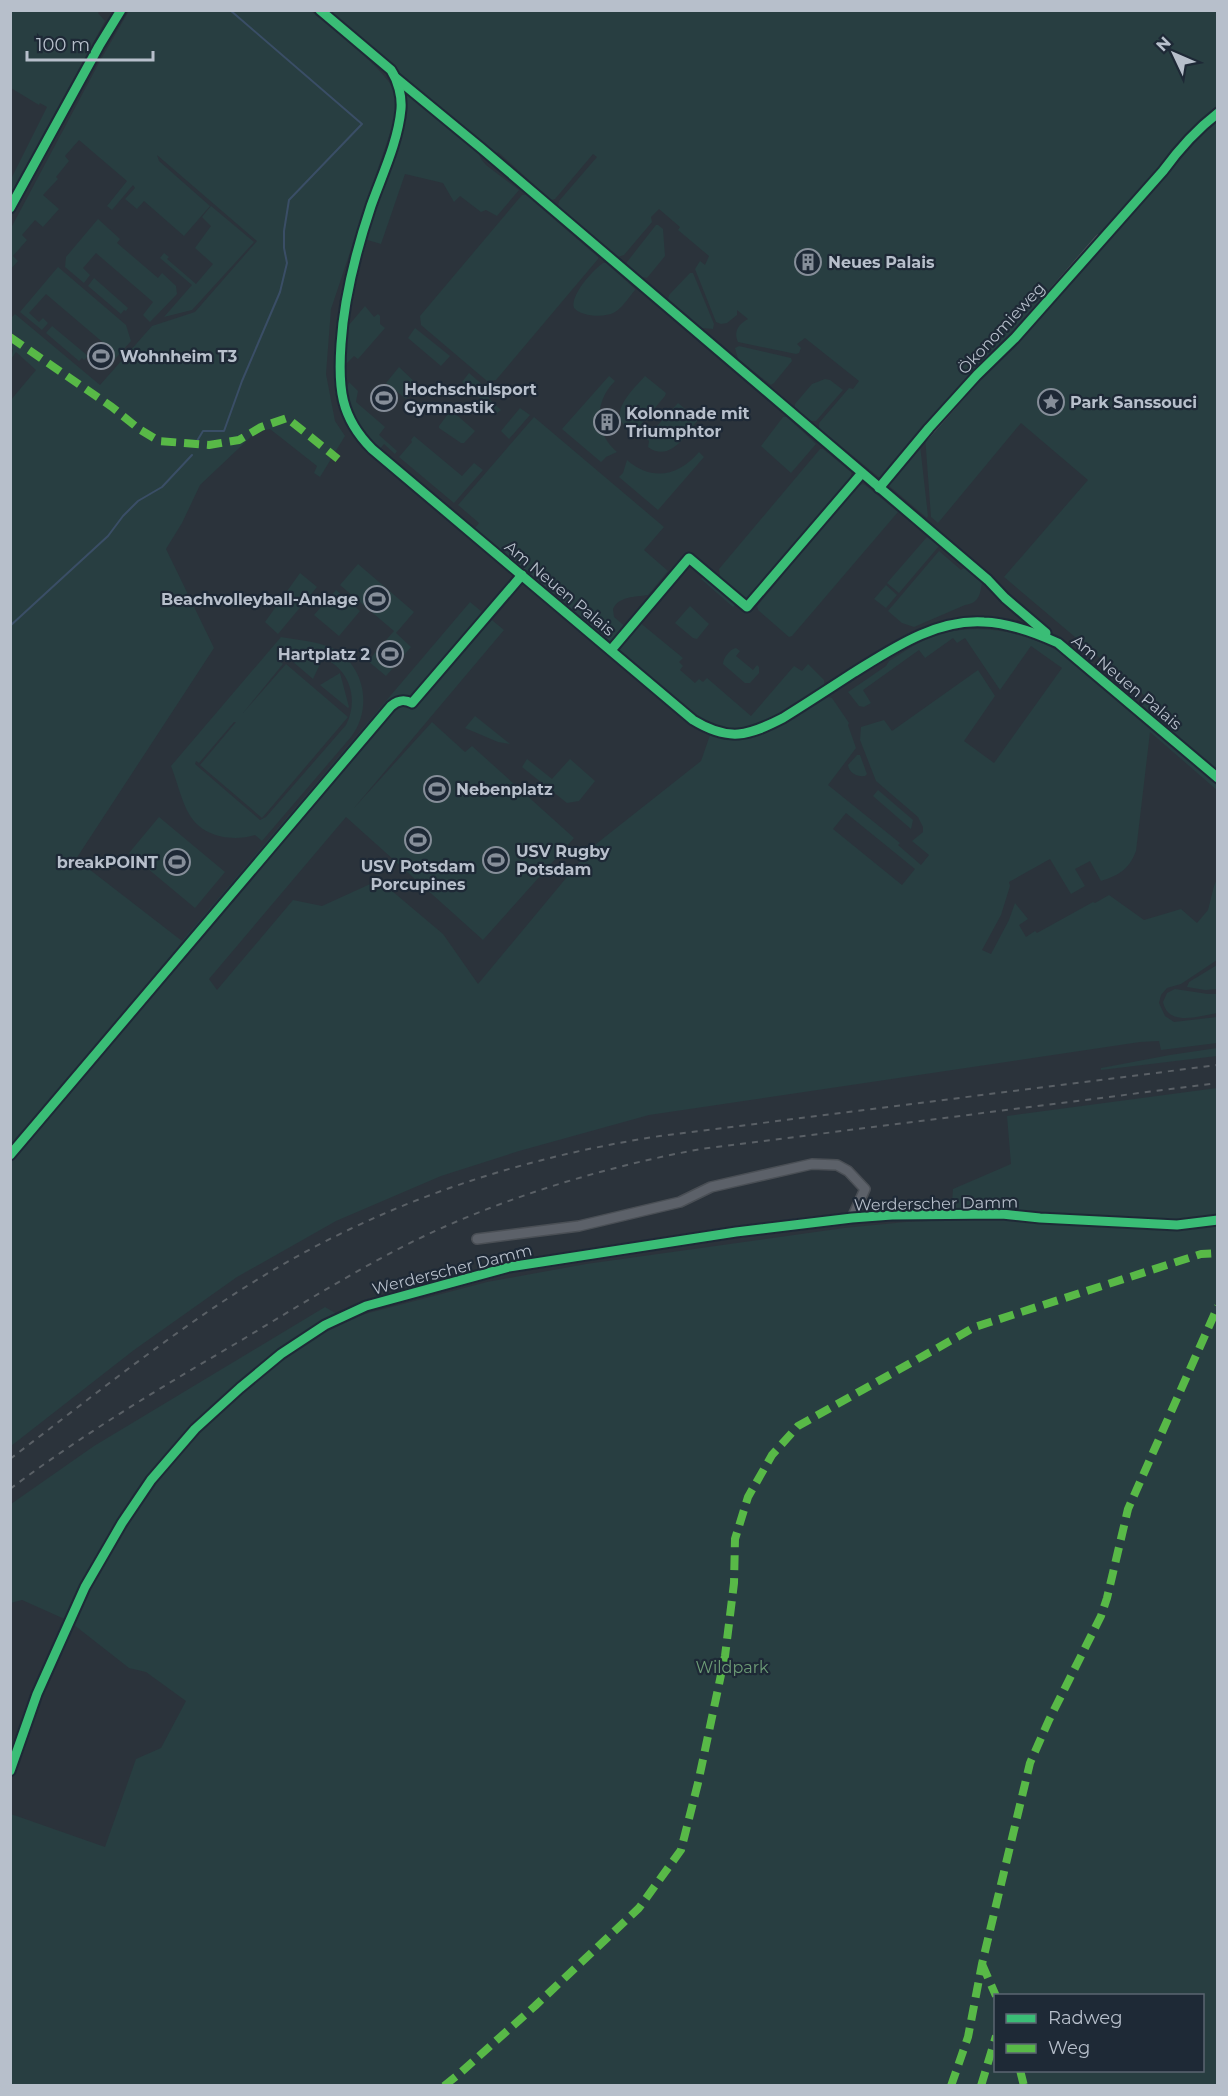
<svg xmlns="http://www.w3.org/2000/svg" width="1228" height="2096" font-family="Montserrat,sans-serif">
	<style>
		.green { fill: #283e41; fill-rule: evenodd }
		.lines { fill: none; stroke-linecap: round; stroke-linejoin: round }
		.stream { stroke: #3a4e66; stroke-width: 2 }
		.minor-casing { stroke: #4a4f55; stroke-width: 12 }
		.minor { stroke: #5c6169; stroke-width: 9 }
		.rail { stroke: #5a6066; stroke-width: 2; stroke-dasharray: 6 6; stroke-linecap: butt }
		.quiet { stroke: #58b947; stroke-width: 8; stroke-dasharray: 15 8; stroke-linecap: butt }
		.cycleway-casing { stroke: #1e2936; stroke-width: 13 }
		.cycleway { stroke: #3abd76; stroke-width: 9 }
		.labels { text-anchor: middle; stroke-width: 4.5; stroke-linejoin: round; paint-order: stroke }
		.poi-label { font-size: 16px; font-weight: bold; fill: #b7bfcb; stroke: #1e2936; text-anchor: start }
		.street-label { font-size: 16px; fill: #b7bfcb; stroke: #1e2936 }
		.park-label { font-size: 16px; fill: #6d9c76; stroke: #1e2936 }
	</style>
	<rect width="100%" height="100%" fill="#2b333b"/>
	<g class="green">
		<path d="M10,11H100L98,13L105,21L11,193V179L47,107L40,103L39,105L11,88Z"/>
		<path d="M129,11H311C330,27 385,69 393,89C397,100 395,110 394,121L331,309L326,374L335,421L345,436L320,477L314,473L317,466L270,429L256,432L200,485L182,523L166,549L214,648L76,859L182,941L470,602L504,630L354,808L432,722L465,752L472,746L574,838L483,940L346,817L209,979L217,990L293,900L322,906L379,880L443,934L478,984L591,848L701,761L710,735C757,747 789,721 828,697L832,698L849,723L848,725L856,748L828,785L900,843L898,845L921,865L929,855L912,841L923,832V827L918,817L876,781L860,740L861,727L884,720L892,731L978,670L995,696L964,741L994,763L1062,668L1031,646L1000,690L965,638L957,643L953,638L925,658L919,650L863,690L871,703L864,707L859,706L848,692L886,666L889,661C899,655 910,647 921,642C970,617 1027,631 1071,658L1070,661L1143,723L1145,722L1217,783L1218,791L1150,732L1136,851C1129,869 1120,875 1101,881L1090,861L1075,869L1085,886L1071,894L1050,859L1009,882L1010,886L1001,915L982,950L991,954L1009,920L1015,903L1028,919L1019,925L1026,937L1035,931L1037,933L1093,902L1095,903L1109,895L1144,920L1181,909L1197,923L1208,910L1214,886L1217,879V960L1181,984L1167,988L1161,995L1159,1003L1165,1016L1174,1022L1217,1017V1043L1161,1050L1159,1041L1140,1042L649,1115L519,1151L441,1176L336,1221L237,1277L134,1350L11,1446L10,401L36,370L16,352L11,359L13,350L11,348V318L15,314L100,385L152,326L195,312L257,241L157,155L159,161L210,206L184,236L144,201L137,209L125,199L135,188L133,185L112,210L107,206L127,181L79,140L65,156L69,161L56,177L58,179L43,195L59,209L43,227L35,220L22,235L27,240L13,256L18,261L11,269V228L101,59ZM846,813L915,869L902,885L833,829Z"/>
		<path d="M327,11H1217V769L1139,703L1145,696L1004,577L1088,480L1021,423L938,523L931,517L925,436L922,434L881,479L819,428V423L849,388L853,389L859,381L805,338L797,344L801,348L799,353L796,354L738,342C733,331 739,324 748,319L737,310V315L727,323L721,324L716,322L695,269L700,261L705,265L709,256L678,230L680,227L659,209L651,217L652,222L624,255L618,257L558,206L559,201L597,157L593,154L555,199L551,200L498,152L494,156L482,141L401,78L393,67Z"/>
		<path d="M406,91L477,148L481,159L486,165L519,190L497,216L486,210L481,212L460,196L454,202L443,183L405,174L381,244L364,239L402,134L407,114Z"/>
		<path d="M522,195H526L598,257V259L496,380L487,381L421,325L420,316Z"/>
		<path d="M211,206L254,242L192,310L164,317L192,285L160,258L164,253L169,257L167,259L196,284L213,264L195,248L211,226L202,217Z"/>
		<path d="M98,219L120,239L117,243L158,278L162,273L176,286L177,294L150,322L143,315L153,302L96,253L83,268L90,275L84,283L65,267L66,257Z"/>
		<path d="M656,225H658L663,229L665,256L647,278L642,277L627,264V262Z"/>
		<path d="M603,263H606L635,289V290C629,297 623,307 615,312C605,318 582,317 574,308C570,295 593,270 603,263Z"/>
		<path d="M58,267L126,325L131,341L107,368L102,364L113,351L46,294L29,313L39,322L43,318L48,323L42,330L20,312Z"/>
		<path d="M690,273H693L714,324L713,329L702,328L668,299L669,295Z"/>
		<path d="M94,278L128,308L126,311L124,310L121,314L88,286Z"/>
		<path d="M365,306L374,317L378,314L380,316V324L385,328L358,359L354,356L346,364L345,373L346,331L349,325Z"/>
		<path d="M52,326L88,356L84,360L82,358L79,361L46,333Z"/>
		<path d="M415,328L450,356L441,366L408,338Z"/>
		<path d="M739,346L791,358L792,361L774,383L771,385L738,359L735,348Z"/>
		<path d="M399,367L418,385L406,399L386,383Z"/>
		<path d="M469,373L492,393L488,398L501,410L497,413L462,382Z"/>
		<path d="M609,376L615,381C593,403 595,433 617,452L606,457L601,462L562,429Z"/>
		<path d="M645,376L666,393L665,396L636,430L633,428H627C607,412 634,389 645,376Z"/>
		<path d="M825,379L830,380L843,390L816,421H811L795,407V404L812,384Z"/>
		<path d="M349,382L358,391L356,402L385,427L379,435L397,451L395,454L384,444L379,450C364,436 340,403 349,382Z"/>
		<path d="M678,403L698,420C686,435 670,463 648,447L649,441L646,438Z"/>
		<path d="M520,408L530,415L509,439L501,431Z"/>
		<path d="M451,410L475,431L464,443H461L439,428V426Z"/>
		<path d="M534,417L664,527L644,550L668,571L648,595C635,597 619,596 613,609L614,617L627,628L613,644L475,528L479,523L458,505Z"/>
		<path d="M783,417H787L816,444L791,473L761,446Z"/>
		<path d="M414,436L462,476L474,463L483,470L454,503L399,457L412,442L411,440Z"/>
		<path d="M920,445L928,516L927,518L887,484Z"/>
		<path d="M820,449H823L851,472V478L747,599H744L720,577L719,569Z"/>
		<path d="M699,452L704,457L658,510L619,477L623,473L627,460C651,481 678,477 699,452Z"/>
		<path d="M862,484L865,485L898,512L792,636L789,637L758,610L757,606L855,488Z"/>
		<path d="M927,537L939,546L899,593L887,583Z"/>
		<path d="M939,551L961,570L964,568L982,583C980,595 979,603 965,605L914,627L902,623L888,611Z"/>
		<path d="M358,564L414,612L396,633L411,647L386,676L368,661L394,631L340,585Z"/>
		<path d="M300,573L317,587L278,634L265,622Z"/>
		<path d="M705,575L737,603L733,607L701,579Z"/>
		<path d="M886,585L897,595L886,608L874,599Z"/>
		<path d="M336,590L360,611L339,636L314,615Z"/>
		<path d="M690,606L709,624L697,639L693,638L675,623Z"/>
		<path d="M638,621L683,658L679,662L683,666L680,670L695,683L699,679L703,682L707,678L751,716L794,666L802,671L808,664L824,680V688C802,701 780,718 755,726C717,738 692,713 665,690C649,676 632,662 616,648Z"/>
		<path d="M281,637C297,640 316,641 332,648C365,665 373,708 351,737L262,841L255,835C232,842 202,837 189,814C181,800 177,781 171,766ZM308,654C344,658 362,693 346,725L266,817L260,820L195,764L196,761L199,763L234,722H236L200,765L262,818L348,717L286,664L243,713L283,664L281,662L292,656Z"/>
		<path d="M736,648L740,651L736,656L753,670L757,665L759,667V673L750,683H745L723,664C723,658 730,649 736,648Z"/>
		<path d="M293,658L321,662L313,679L292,661Z"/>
		<path d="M340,673L349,707L348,708L320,685Z"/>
		<path d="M475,716L510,744L498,742L465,728Z"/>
		<path d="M857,755H860L867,774L865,776C857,777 849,773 848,765Z"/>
		<path d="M527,759L552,779L570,759L595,781L579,801L567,803L522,767Z"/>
		<path d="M878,790L913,820L911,829L873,796Z"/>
		<path d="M159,817L225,872L195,908L129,853Z"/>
		<path d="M1217,965V989L1205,990L1187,987L1189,982Z"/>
		<path d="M1175,989L1208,994H1217V1013C1199,1016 1168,1027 1163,1002L1167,993Z"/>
		<path d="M1217,1048V1056L1101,1070V1068L1170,1055Z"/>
		<path d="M1217,1088V2085H11V1814L105,1847L136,1759L161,1748L186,1701L146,1672L129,1668L69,1621L22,1600L11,1603V1504L94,1446L325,1307L346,1319L487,1282L586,1264L844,1228L906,1222L951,1220L953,1189L1011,1164L1007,1116ZM996,1996H1202V2070H996Z"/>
	</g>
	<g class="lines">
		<g class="stream">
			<path d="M197,441L203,431H224L242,381L280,292L287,263L284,248V231L289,200L362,124L230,10"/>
			<path d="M10,626L108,536L123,516L138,501L162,487L192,455"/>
		</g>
		<defs>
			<g id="minor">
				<path d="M320,10L391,70C398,81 402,96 401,109C398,142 382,175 371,206C356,251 344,296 341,344C338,387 340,417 372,449L693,720C729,742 748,736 783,718C807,703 830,688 853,673C892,649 935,619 984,622C1010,623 1034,632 1058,643L1218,778"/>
				<path d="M10,208L99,46L121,10"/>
				<path d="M924,435L977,375L1015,338L1100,240"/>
				<path d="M477,1239L579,1226L680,1202L711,1187L812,1164L837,1165L848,1171L865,1189L852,1218"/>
				<path d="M10,1771L37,1694L85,1587L122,1523L151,1480L195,1429L240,1388L281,1354L325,1325L366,1306L509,1267L736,1232L852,1218L892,1215L1002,1214L1040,1218L1177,1225L1218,1220"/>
			</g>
		</defs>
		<use href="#minor" class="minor-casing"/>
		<use href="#minor" class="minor"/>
		<g class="rail">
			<path d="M10,1459C92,1397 173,1331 260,1278C384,1202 518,1158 660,1136L1218,1065"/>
			<path d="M10,1489C82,1435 158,1389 235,1344C292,1310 349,1274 408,1244C498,1199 603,1167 701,1149L1218,1083"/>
		</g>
		<g class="quiet">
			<path d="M10,337L112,407L139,429L159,441L209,445L239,440L261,427L287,418L338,459"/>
			<path d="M982,1964L996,1996"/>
			<path d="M1020,2070L1024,2086"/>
			<path d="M444,2086L459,2074L535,2006L639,1908L681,1850L698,1783L725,1656L734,1583L735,1539L748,1497L772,1455L798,1426L975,1327L1201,1254L1218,1253"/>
			<path d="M951,2086L968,2037L982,1964L1030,1763L1049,1720L1101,1616L1107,1598L1128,1509L1218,1306"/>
			<path d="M981,2086L996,2036"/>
		</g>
		<defs>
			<g id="cycleway">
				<path d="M320,10L391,70C398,81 402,96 401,109C398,142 382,175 371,206C356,251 344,296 341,344C338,387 340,417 372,449L693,720C729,742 748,736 783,718C807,703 830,688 853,673C892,649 935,619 984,622C1010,623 1034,632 1058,643L1218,778"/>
				<path d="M396,78L481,148L988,580L1005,598L1046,633"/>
				<path d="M10,208L99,46L121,10"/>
				<path d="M879,488L929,428L977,375L1015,338L1163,171C1179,149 1196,130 1218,113"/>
				<path d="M611,650L689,558L747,607L862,473"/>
				<path d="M10,1155L391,706C398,700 404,699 412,703L522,575"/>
				<path d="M10,1771L37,1694L85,1587L122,1523L151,1480L195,1429L240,1388L281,1354L325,1325L366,1306L509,1267L736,1232L852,1218L892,1215L1002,1214L1040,1218L1177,1225L1218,1220"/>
			</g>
		</defs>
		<use href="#cycleway" class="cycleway-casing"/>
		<use href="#cycleway" class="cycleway"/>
	</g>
	<defs>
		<symbol id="building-ring" viewBox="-11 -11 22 22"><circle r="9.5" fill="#1e2936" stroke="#868e99" stroke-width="1.5"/><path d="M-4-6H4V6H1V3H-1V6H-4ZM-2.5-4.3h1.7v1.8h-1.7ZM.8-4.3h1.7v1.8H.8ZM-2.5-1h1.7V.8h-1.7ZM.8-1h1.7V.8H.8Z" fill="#868e99"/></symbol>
		<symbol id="stadium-ring" viewBox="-11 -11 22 22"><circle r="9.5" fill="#1e2936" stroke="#868e99" stroke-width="1.5"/><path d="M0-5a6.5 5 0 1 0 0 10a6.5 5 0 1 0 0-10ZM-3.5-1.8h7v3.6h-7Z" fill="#868e99"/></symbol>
		<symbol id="sight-ring" viewBox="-11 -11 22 22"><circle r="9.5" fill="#1e2936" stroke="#868e99" stroke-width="1.5"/><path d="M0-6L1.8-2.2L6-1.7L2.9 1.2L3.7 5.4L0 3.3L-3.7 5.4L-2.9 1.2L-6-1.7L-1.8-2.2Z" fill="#868e99"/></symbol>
	</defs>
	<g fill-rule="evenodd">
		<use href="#building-ring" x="793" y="247" width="30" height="30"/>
		<use href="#stadium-ring" x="86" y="341" width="30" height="30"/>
		<use href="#stadium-ring" x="369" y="383" width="30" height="30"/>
		<use href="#sight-ring" x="1036" y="387" width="30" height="30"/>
		<use href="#building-ring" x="592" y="407" width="30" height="30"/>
		<use href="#stadium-ring" x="362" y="584" width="30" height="30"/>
		<use href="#stadium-ring" x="375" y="639" width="30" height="30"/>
		<use href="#stadium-ring" x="422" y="774" width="30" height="30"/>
		<use href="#stadium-ring" x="403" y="825" width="30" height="30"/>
		<use href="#stadium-ring" x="481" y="845" width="30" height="30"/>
		<use href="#stadium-ring" x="162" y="847" width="30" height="30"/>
	</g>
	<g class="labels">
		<g class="poi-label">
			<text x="828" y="268">Neues Palais</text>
			<text x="120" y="362">Wohnheim T3</text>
			<text x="404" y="395">Hochschulsport<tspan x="404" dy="18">Gymnastik</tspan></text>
			<text x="1070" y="408">Park Sanssouci</text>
			<text x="626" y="419">Kolonnade mit<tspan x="626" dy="18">Triumphtor</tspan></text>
			<text x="358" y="605" text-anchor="end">Beachvolleyball-Anlage</text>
			<text x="370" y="660" text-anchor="end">Hartplatz 2</text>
			<text x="456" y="795">Nebenplatz</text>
			<text x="516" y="857">USV Rugby<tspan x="516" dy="18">Potsdam</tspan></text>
			<text x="158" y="868" text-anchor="end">breakPOINT</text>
			<text x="418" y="872" text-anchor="middle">USV Potsdam<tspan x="418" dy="18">Porcupines</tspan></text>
		</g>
		<g class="street-label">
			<text transform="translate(1001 328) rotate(-47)" y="6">Ökonomieweg</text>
			<text transform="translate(560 588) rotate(40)" y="6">Am Neuen Palais</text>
			<text transform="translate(1127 682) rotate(40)" y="6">Am Neuen Palais</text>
			<text transform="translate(936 1203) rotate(-1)" y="6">Werderscher Damm</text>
			<text transform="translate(452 1269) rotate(-14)" y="6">Werderscher Damm</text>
		</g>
		<g class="park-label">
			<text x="732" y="1673">Wildpark</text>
		</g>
	</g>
	<rect width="1228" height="2096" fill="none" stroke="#b7bfcb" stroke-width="24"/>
	<rect x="994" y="1994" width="210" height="78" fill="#1e2936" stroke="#5b6572" stroke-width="1.5"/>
	<rect x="1006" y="2014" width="30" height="9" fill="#3abd76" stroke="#5b6572" stroke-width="1.5"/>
	<text x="1048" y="2024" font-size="18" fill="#b7bfcb">Radweg</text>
	<rect x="1006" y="2044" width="30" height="9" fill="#58b947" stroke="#5b6572" stroke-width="1.5"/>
	<text x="1048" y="2054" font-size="18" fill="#b7bfcb">Weg</text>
	<g transform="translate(1174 54) rotate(314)" stroke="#1e2936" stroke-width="4.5" paint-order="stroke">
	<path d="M0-4.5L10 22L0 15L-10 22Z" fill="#b7bfcb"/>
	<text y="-9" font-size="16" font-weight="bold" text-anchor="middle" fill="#b7bfcb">N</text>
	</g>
	<path d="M27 51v9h126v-9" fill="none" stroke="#b7bfcb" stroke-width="3"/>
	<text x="36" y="51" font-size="18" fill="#b7bfcb" stroke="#1e2936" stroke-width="4.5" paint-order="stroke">100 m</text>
</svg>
